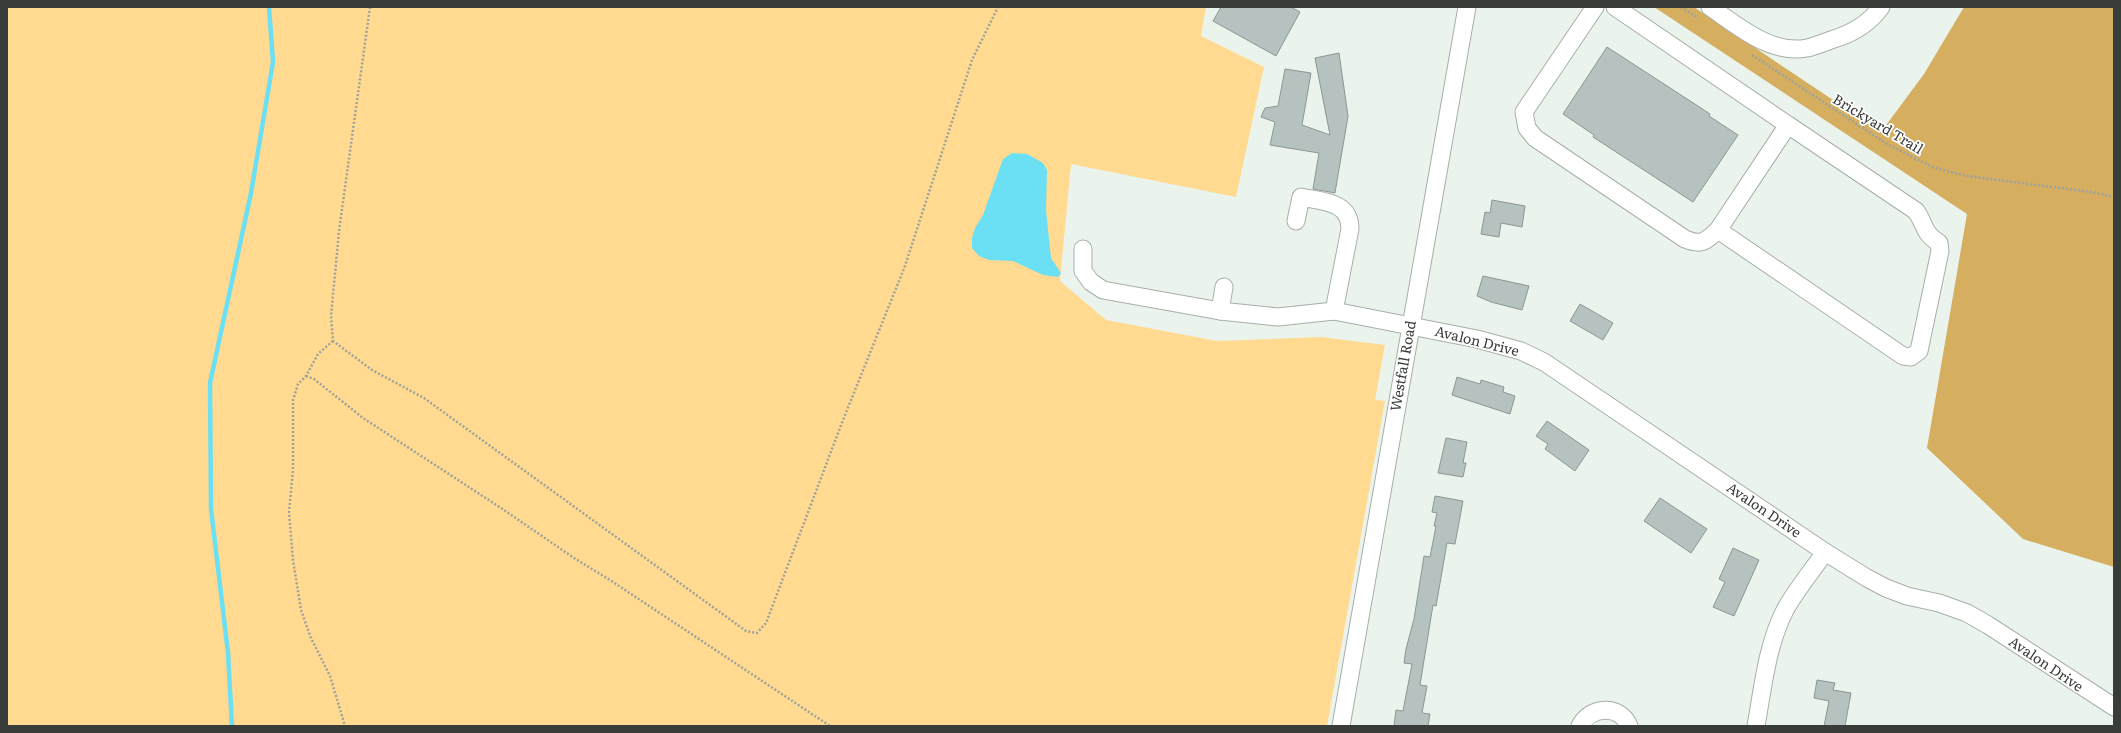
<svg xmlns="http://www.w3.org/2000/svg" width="2121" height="733" font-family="Literata,serif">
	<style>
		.green { fill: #ffda90 }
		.forest { fill: #d5ae5f }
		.water { fill: #6be0f4 }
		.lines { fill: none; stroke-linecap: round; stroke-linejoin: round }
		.stream { stroke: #6be0f4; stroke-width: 4.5 }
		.building { fill: #b6c2bf; stroke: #8c9794 }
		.minor-casing { stroke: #a7afa8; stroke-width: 19 }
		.path { stroke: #9ca39c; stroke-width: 2.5; stroke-dasharray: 2 2; stroke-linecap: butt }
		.minor { stroke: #fff; stroke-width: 17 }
		.labels { text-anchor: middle; stroke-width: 3.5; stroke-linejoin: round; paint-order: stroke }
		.street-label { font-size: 14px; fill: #393d39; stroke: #fff }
	</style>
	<rect width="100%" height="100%" fill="#ebf4ec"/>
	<path class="green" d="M7,7H1206L1201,36L1264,67L1236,197L1071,164L1060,281L1106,320L1217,341L1321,337L1385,345L1375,400L1385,401L1327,726H7Z"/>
	<path class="forest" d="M1654,7H1694L1881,132L1924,74L1964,7H2114V567L2023,539L1927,448L1967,214Z"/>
	<path class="water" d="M1012,153L1027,154L1043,163L1047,170L1046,210L1051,258L1061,273L1058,277L1043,275L1013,261L989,260L979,256L972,248V238L975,228L983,215L1003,159Z"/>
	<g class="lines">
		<path class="stream" d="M232,726L228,653L211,509L210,383L251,193L273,62L269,7"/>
	</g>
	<g class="building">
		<path d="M1221,7H1291L1300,12L1276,56L1213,21Z"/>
		<path d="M1607,47L1701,108L1710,114L1709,116L1738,135L1693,202L1593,137L1594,135L1563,114Z"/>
		<path d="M1339,53L1348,116L1335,193L1313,189L1319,153L1270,145L1275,122L1261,117L1265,108L1278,106L1285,69L1311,73L1302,125L1330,135L1315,58Z"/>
		<path d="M1492,200L1525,206L1522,227L1501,223L1499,237L1481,234L1485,212L1490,213Z"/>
		<path d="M1483,276L1529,286L1522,310L1491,302L1477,296Z"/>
		<path d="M1580,304L1613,323L1603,340L1570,321Z"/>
		<path d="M1457,377L1480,384L1481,380L1504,387L1503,392L1515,396L1510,414L1452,395Z"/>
		<path d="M1547,421L1589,450L1575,471L1545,449L1548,444L1536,436Z"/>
		<path d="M1446,438L1467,442L1463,463H1466L1463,477L1438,473Z"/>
		<path d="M1435,496L1463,501L1455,544L1447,543L1436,606L1433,605L1420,685L1427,686L1422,713L1430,714L1428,726H1394L1396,710L1403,711L1412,664L1404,663L1406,649L1414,619L1424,556L1430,557L1436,526H1434L1437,513L1432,512Z"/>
		<path d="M1660,498L1707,529L1691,553L1644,521Z"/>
		<path d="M1733,548L1759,560L1734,616L1713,607L1725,582L1719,579Z"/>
		<path d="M1817,680L1835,683L1833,690L1851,693L1845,726H1824L1829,701L1814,698Z"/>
	</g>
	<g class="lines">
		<defs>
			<g id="minor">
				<path d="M1595,7L1524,112L1527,128L1535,138L1685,239C1702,246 1706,241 1718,230L1788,125L1615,7"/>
				<path d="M1710,7C1738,26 1771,55 1807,48C1816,46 1825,42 1834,39C1853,33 1869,24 1881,7"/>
				<path d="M1296,221L1301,197C1323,202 1350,201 1350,229L1334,311"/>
				<path d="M1718,230L1903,356L1911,357L1919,351L1940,251L1939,243C1922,232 1926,225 1916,211L1788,125"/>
				<path d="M1083,249V271L1091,282L1103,290L1220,311L1278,317L1334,311L1477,339L1521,351L1544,362L1581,387L1825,552L1867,578L1886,588L1907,596L1939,603L1967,613L1988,625L2114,707"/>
				<path d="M1220,311L1224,287"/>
				<path d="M1341,726L1467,7"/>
				<path d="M1580,726C1590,706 1620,704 1629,726"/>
				<path d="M1756,726C1763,687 1767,645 1785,610C1796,590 1812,571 1825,552"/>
			</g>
		</defs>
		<use href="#minor" class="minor-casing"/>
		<g class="path">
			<path d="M370,7L339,231L331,316L333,341L372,370L424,398L746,631L757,633L766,623L843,420L905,266L972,60L998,7"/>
			<path d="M1681,7L1698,18"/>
			<path d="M1752,55L1887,144L1932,167L1967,176L2091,192L2114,197"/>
			<path d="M333,341L318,354L306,376L298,384L293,400V470L289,512L293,560L301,610L311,638L330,676L345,726"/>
			<path d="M306,376L314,379L363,418L504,510L574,558L610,580L830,726"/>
		</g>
		<use href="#minor" class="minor"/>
	</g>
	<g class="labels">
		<g class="street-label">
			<text transform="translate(1878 124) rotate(31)" y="5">Brickyard Trail</text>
			<text transform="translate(1477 341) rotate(14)" y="5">Avalon Drive</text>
			<text transform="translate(1403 366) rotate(-80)" y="5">Westfall Road</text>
			<text transform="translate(1764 510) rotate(34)" y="5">Avalon Drive</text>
			<text transform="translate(2046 664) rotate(34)" y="5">Avalon Drive</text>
		</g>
	</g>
	<rect width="2121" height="733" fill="none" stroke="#393d39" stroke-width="16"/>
</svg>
